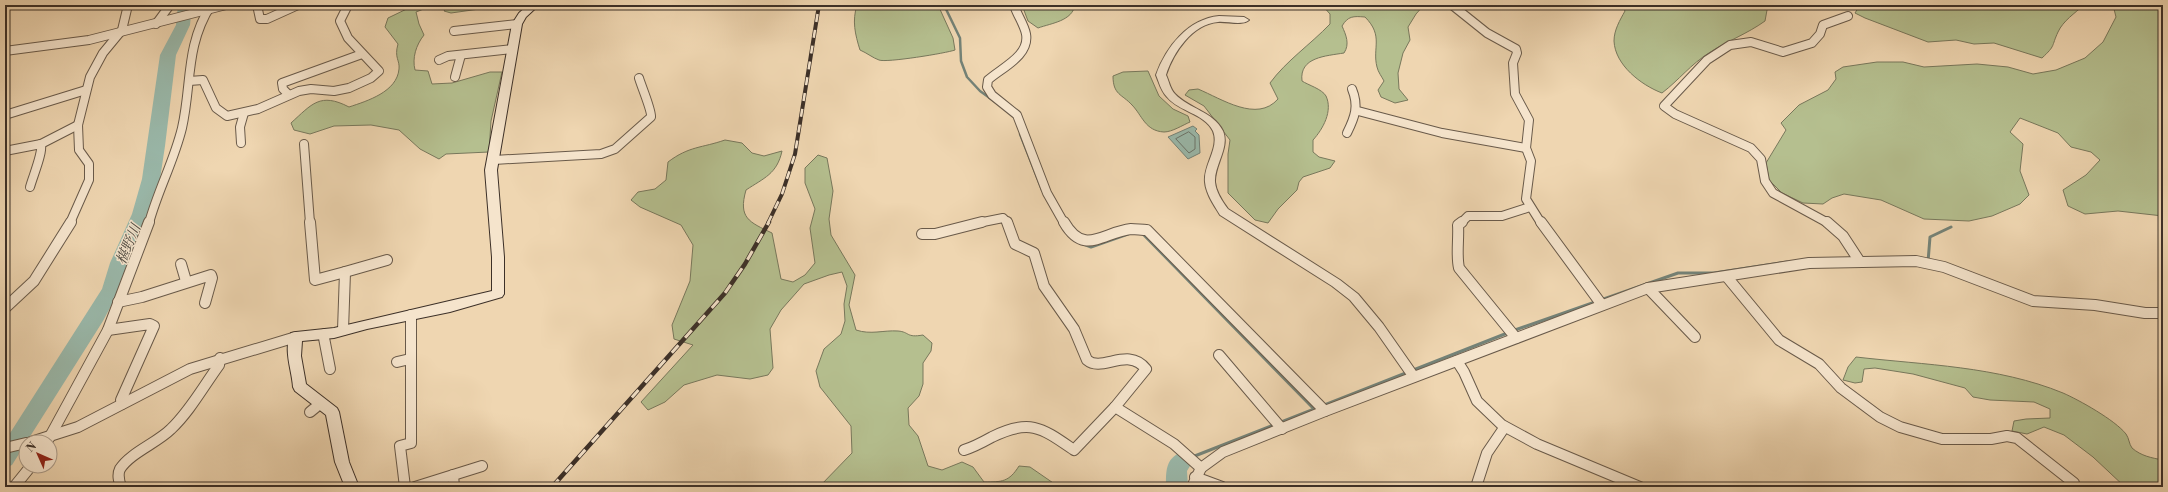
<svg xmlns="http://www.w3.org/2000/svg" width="2168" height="492" font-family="'Libre Bodoni','Noto Serif JP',serif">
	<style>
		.green { fill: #b5bf8f; stroke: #78785c }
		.water { fill: #9ab9ab; stroke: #748277 }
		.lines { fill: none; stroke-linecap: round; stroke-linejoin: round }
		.shore { stroke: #6b746a; stroke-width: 1 }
		.stream-far1 { stroke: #748277; stroke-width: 2.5 }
		.stream { stroke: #748277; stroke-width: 3 }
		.river { fill: #9ab9ab; fill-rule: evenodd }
		.minor-far1-casing { stroke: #695a4a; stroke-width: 10 }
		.minor-casing { stroke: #695a4a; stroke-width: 12 }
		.tertiary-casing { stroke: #695a4a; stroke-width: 2 }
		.secondary-casing { stroke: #3c3028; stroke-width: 2 }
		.minor-far1 { stroke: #f5e4cc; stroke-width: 8 }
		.minor { stroke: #f5e4cc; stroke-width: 10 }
		.tertiary { fill: #f5e4cc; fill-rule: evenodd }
		.secondary { fill: #f5e4cc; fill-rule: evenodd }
		.rail-far1-casing { stroke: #3c3028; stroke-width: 4 }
		.rail-casing { stroke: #3c3028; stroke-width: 4.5 }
		.rail-far1 { stroke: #f5e4cc; stroke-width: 2.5; stroke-dasharray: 8; stroke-linecap: butt }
		.rail { stroke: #f5e4cc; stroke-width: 3; stroke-dasharray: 10; stroke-linecap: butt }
		.labels { text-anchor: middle; stroke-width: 3; stroke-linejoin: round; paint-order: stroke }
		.water-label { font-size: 14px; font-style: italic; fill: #4f4b42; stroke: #f5e4cc }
	</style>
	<rect width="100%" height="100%" fill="#efd6b1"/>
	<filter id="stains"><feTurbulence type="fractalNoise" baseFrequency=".005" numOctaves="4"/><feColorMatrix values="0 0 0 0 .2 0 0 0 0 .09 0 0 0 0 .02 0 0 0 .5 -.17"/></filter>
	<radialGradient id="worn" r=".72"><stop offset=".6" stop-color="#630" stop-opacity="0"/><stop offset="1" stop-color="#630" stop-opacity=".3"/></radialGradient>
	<g class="green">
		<path d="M415,5H434L416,12L419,24L424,35C416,45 412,58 415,70L428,71L432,84L452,83L490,72H502L491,121L489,152L446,154L439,159L420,149L399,130L371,125L334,126L310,134L294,130L291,123C312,104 320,92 349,107C367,101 397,92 399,69C400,60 394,58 398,44L385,27L388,18Z"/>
		<path d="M448,5H508L451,13L444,11Z"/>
		<path d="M857,5H938L953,38L955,50C947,53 886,63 879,60C873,58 867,53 860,50C855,34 852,21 857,5Z"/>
		<path d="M1022,5H1075C1072,21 1052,23 1038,28L1028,21Z"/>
		<path d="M1322,5H1424L1416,14L1408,27L1410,40L1403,53L1398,73L1399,89L1408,100L1395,103L1381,97L1378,90L1384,81C1382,77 1378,72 1377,67C1372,48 1384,36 1365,17C1353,16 1348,16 1342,26C1346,35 1350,44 1344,53C1326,56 1299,57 1302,81C1308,85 1322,89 1326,96C1333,111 1323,129 1313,140V152L1319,157L1335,161L1330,168L1303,177L1299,182L1297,190L1278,209L1268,223L1255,220L1228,193V154L1230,140L1204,106L1185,95L1189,90L1198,89C1222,99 1257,123 1278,99L1270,83C1286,61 1311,44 1330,24V14Z"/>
		<path d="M1622,5H1774L1767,10L1765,21C1747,34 1727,41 1709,53C1691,64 1679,80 1662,93C1641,85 1615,65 1614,41C1614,30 1620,20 1625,11Z"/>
		<path d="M1860,5H2084C2075,13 2063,21 2058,32C2051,47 2056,45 2042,58L1994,43L1974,44L1956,40L1928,42L1865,18L1855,13Z"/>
		<path d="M2113,5H2163V216L2118,211L2085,214L2068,206L2063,190L2086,175L2100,160L2091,152L2071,147L2058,133L2020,118L2010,132L2023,144L2020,171L2029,195L2020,204L1992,216L1969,221L1924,219L1881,200L1844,194L1832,198L1823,204L1803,203L1782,193L1769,180L1766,163L1786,130L1781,123L1799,105L1828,90L1836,79L1835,72L1843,67L1877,62H1903L1924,67L1977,64L2008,67L2033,74L2056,70L2085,58L2103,42L2116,17Z"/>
		<path d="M1148,71L1159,96L1173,109L1188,116L1190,122C1183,125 1172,132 1164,132C1145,131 1142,115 1132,105C1122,94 1113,95 1113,76L1123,72Z"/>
		<path d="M725,140L742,143L752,153L764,156L782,151C777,174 764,178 746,190C738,218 749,222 772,233L781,279L793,282L805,275L815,263L810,228L815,209L805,183V168L818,155L827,158L833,191L829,219L831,235L855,275L849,305L856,330C871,335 883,330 898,331C910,332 906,338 923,335L932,343L931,351L923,363V384L919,396L908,408L909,425L918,436L928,466L942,470L962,462L973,467L984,482C1002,482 1009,482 1019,466L1030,467L1059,487H819L852,453L851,426L820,387L816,371L824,349L841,334L845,321L844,304L847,286L842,272L829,275L804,284L781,310L770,329L773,368L768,375L750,379L717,375L684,385L665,402L648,410L641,402L693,345L674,339L672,325L690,281L693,245L681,225L640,207L631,200L638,192L655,189L666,180L668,162C689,146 702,148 725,140Z"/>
		<path d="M1856,357C1925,365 1997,366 2063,393C2079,400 2115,420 2126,434C2129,438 2129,444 2132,448C2141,456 2152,458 2163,460V487H2125L2093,457L2064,435L2044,427L2027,434L2012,431L2014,421L2026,419L2050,418V409L2034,402L1990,400L1973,397L1965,388L1913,374L1875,368L1864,369L1862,382L1855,383L1843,380L1848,367Z"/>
	</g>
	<path class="water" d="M1193,126L1197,129L1195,131L1199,135L1200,153L1188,159L1168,137Z"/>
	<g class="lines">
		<path class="shore" d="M1189,132L1195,137V149L1189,153L1176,139Z"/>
		<g class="stream-far1">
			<path d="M944,5L960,38L961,61L967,77L980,91L998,104"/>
			<path d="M1020,134L1042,190"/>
		</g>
		<g class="stream">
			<path d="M1142,233L1313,408"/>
			<path d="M1076,241L1091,247L1128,234"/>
			<path d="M1928,262L1930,237L1951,227"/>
			<path d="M1182,461L1515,330L1678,273H1714L1787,262"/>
		</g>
		<g class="river">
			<path d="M178,5H192L190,25L176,55L165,146L160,179L150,214L128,263L120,289L103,321L12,465L5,468V441L102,289L110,263L132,214L142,179L160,55L176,25Z"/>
			<path d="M1182,452L1189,455L1193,461L1187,471L1188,487H1166C1166,472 1165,458 1182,452Z"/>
		</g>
		<defs>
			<g id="minor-far1">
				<path d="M257,5L260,19H267L298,5"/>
				<path d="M1014,5C1017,15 1024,24 1026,34C1030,56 1001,68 988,80L987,87L992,95L1017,115L1047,193L1064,223"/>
				<path d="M1452,5L1487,33L1516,49L1517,53L1513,63L1515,94L1529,120L1526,148L1531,161L1526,199L1541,223"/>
				<path d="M156,24L170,5"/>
				<path d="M454,31L517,24"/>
				<path d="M5,51L89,40L226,5"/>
				<path d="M439,60L448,56L512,49"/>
				<path d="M455,77L461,55"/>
				<path d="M189,81L203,80L216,108L227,116L258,109L299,91L311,89L334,91L349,88L371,78L379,71L348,38L340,21L348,5"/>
				<path d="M288,94L283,89L282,83L362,54"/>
				<path d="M1358,111L1442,133L1526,148"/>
				<path d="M5,115L86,90"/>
				<path d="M1347,133C1355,117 1359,106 1352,89"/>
				<path d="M241,143L240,127L244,113"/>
				<path d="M304,144L310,223"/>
				<path d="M5,151L41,144L78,125"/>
				<path d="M494,160L601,154L615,149L651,117C652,111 642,88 639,78"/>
				<path d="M30,187C33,176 43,153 41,144"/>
				<path d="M70,223L89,180V164L79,150L78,125L90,77L103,53L122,30L128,5"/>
				<path d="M149,223C158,190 174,161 182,128C192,84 185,46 211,5"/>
				<path d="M978,223L1003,218L1008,223"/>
				<path d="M1461,223L1468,216H1502L1530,207"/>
				<path d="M1828,223L1773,193L1765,181L1761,159L1751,148L1675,114L1664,106L1707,60L1730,45L1751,42L1783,52L1812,43L1820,34L1823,25L1848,16"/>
			</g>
			<g id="minor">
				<path d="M310,222L315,280L345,272L343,330"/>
				<path d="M1007,222L1015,244L1034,253L1044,286L1074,329L1087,360C1102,373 1128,346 1146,369L1115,407L1174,444L1201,468"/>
				<path d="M1064,222C1084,257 1103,232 1131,229C1136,229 1142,230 1147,230L1325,411"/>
				<path d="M1462,222L1458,225C1459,239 1456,255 1459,268L1516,338"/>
				<path d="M1541,222L1602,305"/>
				<path d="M1827,222L1843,236L1860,262"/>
				<path d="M922,234H935L982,222"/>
				<path d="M181,264L186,281"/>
				<path d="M345,272L387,260"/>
				<path d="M1727,277L1779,340L1819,364L1841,388L1880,417L1900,427L1942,439H1991L2007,436L2017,438L2074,483"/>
				<path d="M1648,288L1695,337"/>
				<path d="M118,302L142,297L211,275L212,278L205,303"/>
				<path d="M5,308L34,281L71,222"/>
				<path d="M108,330L150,324L154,326L121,400L122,404"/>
				<path d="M325,334L324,338L330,369"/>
				<path d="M1219,355L1282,429"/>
				<path d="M1457,361L1464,372L1477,401L1502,425L1537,444L1640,487"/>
				<path d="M397,362L410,359"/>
				<path d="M310,412L321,403"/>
				<path d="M31,442L78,427L190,369L296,337"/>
				<path d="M47,442L108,330L149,222"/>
				<path d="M5,448L26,443"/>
				<path d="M964,450C974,447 983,442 992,437C1030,418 1042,428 1074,450L1115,407"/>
				<path d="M453,475L454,487"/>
				<path d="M1195,477L1222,487"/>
				<path d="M14,487L31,466"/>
				<path d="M121,487C119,481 117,475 120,469C130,453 157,443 171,429C190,411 203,387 219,365L220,358"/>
				<path d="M405,487L400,446L411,443V315"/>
				<path d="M415,487L482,466"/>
				<path d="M1192,487L1201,468L1223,452L1325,411L1648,288L1809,263L1916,261L1944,267L2033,301L2095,305L2145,313H2163"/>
				<path d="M1476,487L1487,453L1504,428"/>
			</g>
			<path id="tertiary" d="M1219,16L1244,17L1249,20C1242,26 1227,21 1218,22C1192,24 1173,53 1166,75C1169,81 1170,89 1175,94C1189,109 1213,111 1223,131C1230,148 1214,165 1215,182C1216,192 1222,201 1228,209L1340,280L1358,294L1383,324L1418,374L1420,377L1418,380L1414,382L1410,380L1375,330L1350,300L1332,286L1220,215C1214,205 1206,194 1205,182C1203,165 1220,148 1213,131C1204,113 1179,112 1167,97C1161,91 1159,82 1156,75C1166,47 1188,19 1219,16Z"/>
			<path id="secondary" d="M528,5H539L526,17L522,24L497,170L504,257V294L502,297L450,312L367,329L334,338L302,341L301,356L306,384L337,408L339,412L349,462L359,487H345L335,462L326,415L295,391L293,387C292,370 283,350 291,333L296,332L334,328L492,291V257L485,170L512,24L519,13Z"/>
		</defs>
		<use href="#minor-far1" class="minor-far1-casing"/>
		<use href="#minor" class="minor-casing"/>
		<use href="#tertiary" class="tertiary-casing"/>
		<use href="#secondary" class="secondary-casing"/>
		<use href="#minor-far1" class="minor-far1"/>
		<use href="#minor" class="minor"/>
		<use href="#tertiary" class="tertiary"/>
		<use href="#secondary" class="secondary"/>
		<defs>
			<path id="rail-far1" d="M768,223L782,194L795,154L819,5"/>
			<path id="rail" d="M552,487L725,293L745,264L769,222"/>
		</defs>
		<use href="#rail-far1" class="rail-far1-casing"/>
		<use href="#rail" class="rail-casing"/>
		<use href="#rail-far1" class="rail-far1"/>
		<use href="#rail" class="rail"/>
	</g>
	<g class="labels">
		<g class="water-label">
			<text transform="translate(128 244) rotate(-67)" y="5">椹野川</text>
		</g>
	</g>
	<rect width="2168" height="492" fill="none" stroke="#efd6b1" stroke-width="20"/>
	<rect x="6" y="6" width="2156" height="480" fill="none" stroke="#3c3028" stroke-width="2"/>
	<rect x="10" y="10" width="2148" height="472" fill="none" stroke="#3c3028"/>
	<g transform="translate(38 454) rotate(315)"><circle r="19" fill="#f5e4cc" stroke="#ab9c8a"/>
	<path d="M0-3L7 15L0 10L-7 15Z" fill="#8f2418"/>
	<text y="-6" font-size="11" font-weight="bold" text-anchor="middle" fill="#3c3028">N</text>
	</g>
	<rect width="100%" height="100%" filter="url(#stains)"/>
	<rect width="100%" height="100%" fill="url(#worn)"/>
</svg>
